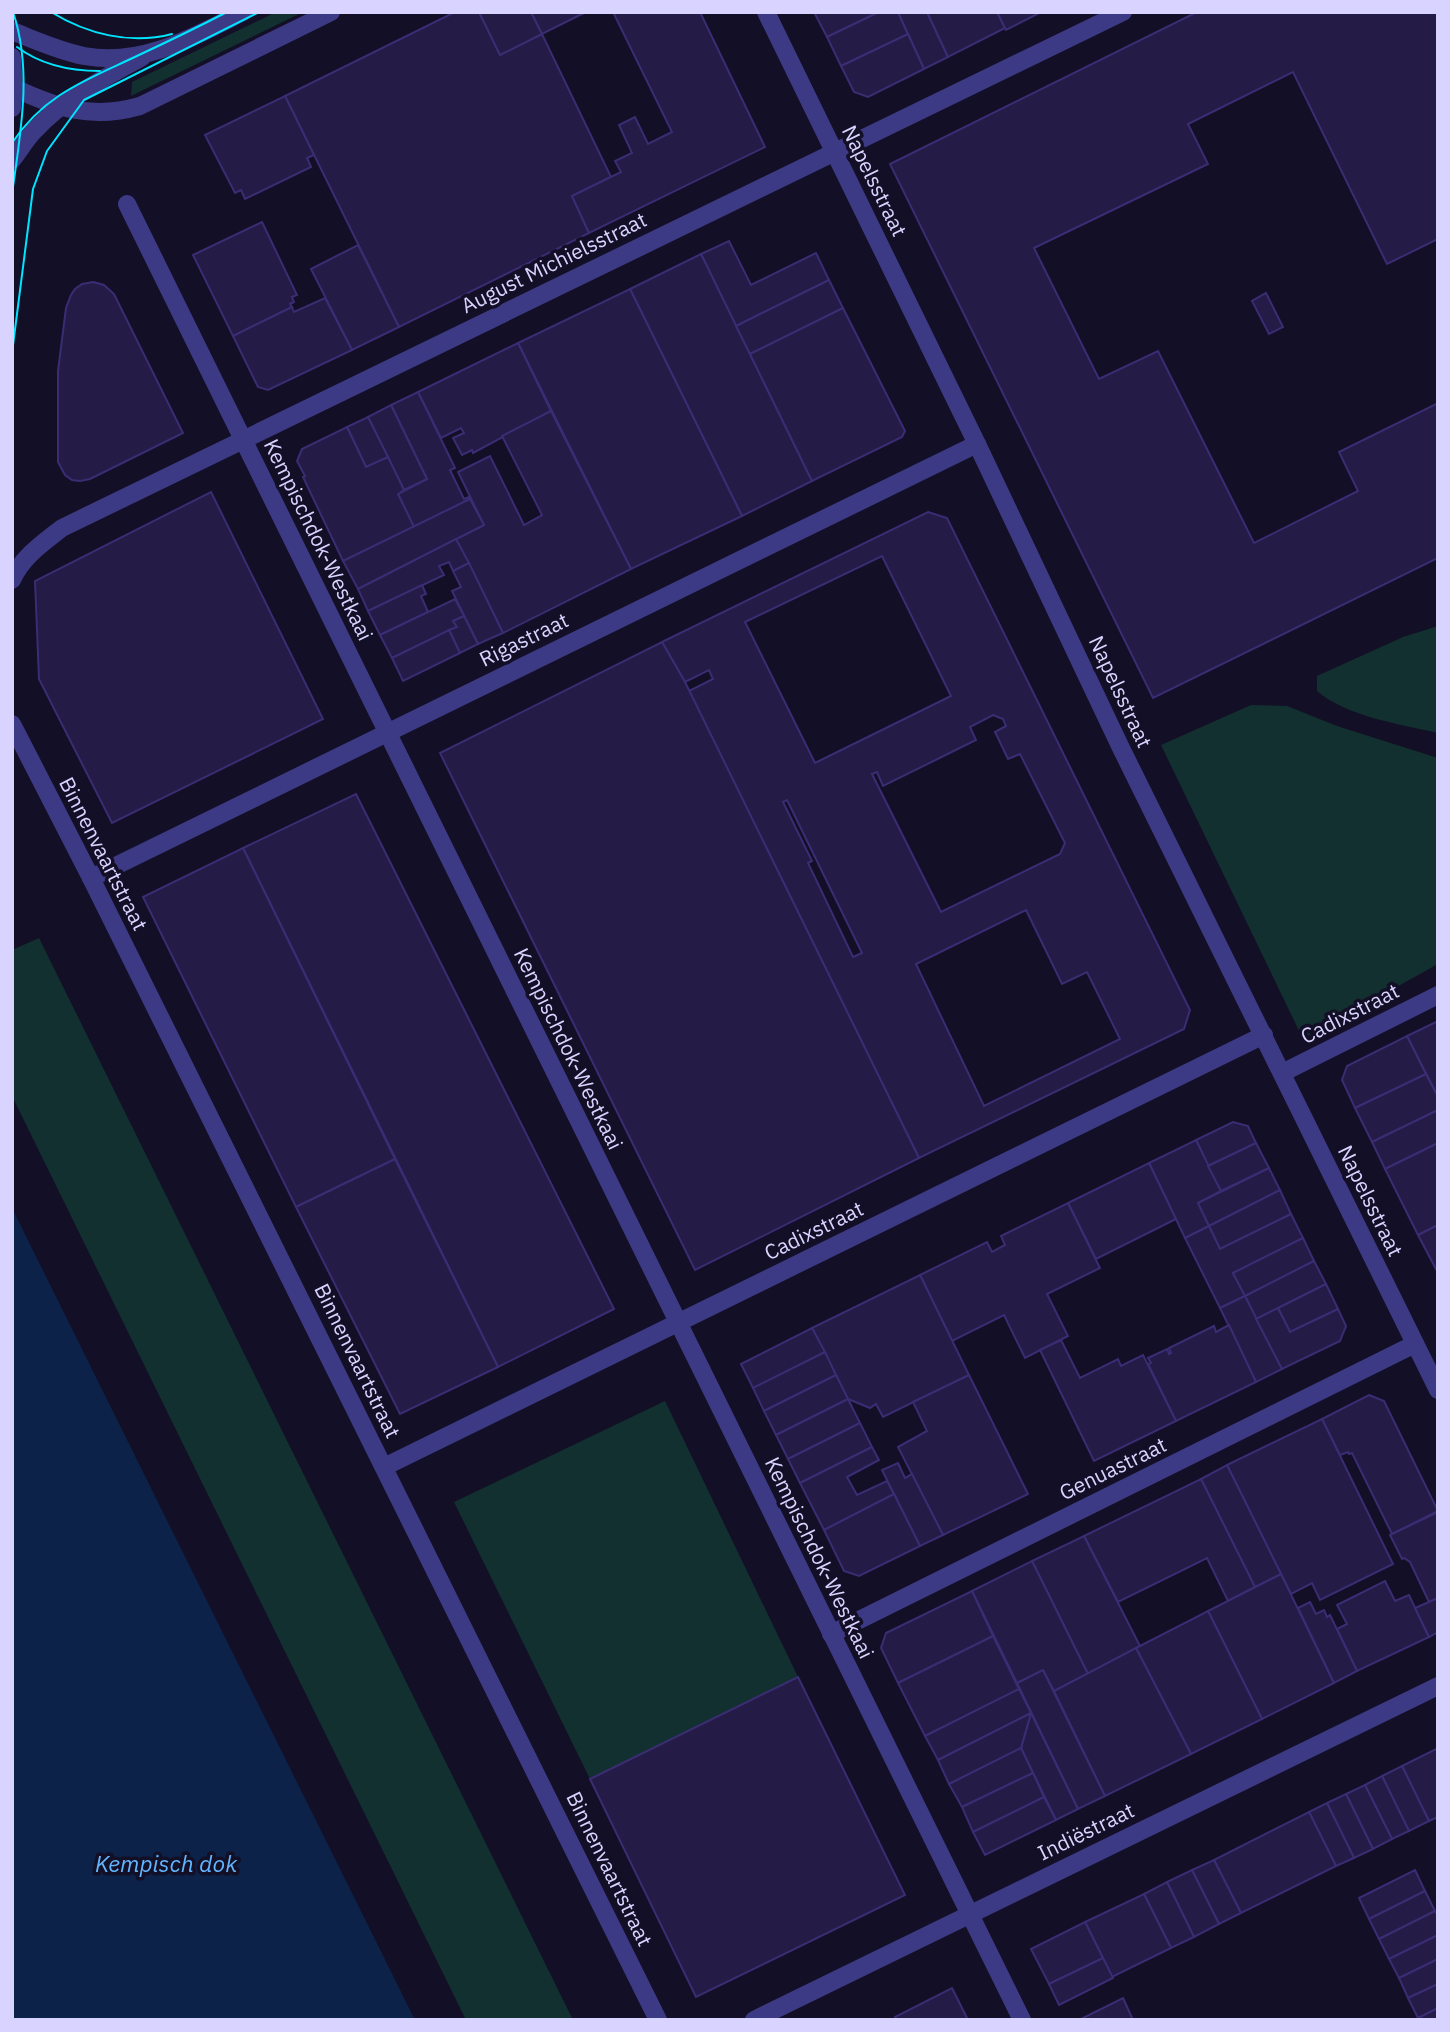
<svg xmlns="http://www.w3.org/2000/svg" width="1450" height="2032" font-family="'IBM Plex Sans',sans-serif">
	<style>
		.green { fill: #12302f }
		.water { fill: #0c2248 }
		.building { fill: #241b47; stroke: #3b2d73; stroke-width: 2; fill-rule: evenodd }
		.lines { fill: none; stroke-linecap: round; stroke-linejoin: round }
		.minor { stroke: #3d3a85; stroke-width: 18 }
		.tram { stroke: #00e5ff; stroke-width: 2 }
		.labels { text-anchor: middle; stroke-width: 7; stroke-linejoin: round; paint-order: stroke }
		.street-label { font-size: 21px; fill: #d9d4ff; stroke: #130f26 }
		.water-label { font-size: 23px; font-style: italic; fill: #62b6ff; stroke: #130f26 }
	</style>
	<rect width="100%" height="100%" fill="#130f26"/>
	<g class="green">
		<path d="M276,12H303L131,96L132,82Z"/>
		<path d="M1438,626V733C1399,724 1348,717 1317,691V676L1403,637Z"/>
		<path d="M1251,705L1287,706L1337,726L1438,758V964L1303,1039L1161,745Z"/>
		<path d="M39,938L573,2020H466L12,1096V950Z"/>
		<path d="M665,1401L798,1677L590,1779L454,1502Z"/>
	</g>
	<path class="water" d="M12,1208L415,2020H12Z"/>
	<g class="building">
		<path d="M455,12H479L500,55L542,34L611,177L572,196L589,233L399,327L285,96Z"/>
		<path d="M479,12H531L542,34L500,55Z"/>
		<path d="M531,12H586L542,34Z"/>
		<path d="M613,12H700L765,147L589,233L572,196L621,172L615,161L632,153L619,125L635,117L648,144L672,132Z"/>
		<path d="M814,12H879L827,37Z"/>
		<path d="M879,12H898L908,34L841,66L827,37Z"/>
		<path d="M898,12H927L948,57L924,69Z"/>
		<path d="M927,12H997L1005,28L948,57Z"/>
		<path d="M997,12H1041L1006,30Z"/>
		<path d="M1197,12H1437L1438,239L1387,264L1293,72L1188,124L1208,164L1034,248L1099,379L1158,351L1254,543L1358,491L1339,452L1438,403V558L1153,698L890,164Z"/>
		<path d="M908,34L924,69L868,97L854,92L841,66Z"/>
		<path d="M285,96L314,155L307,158L311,167L245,199L241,190L235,193L205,135Z"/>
		<path d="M262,222L297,295L292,297L294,302L290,304L292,307L233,336L193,255Z"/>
		<path d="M729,241L751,285L816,253L829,280L736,326L701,254Z"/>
		<path d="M358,245L399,327L352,350L311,269Z"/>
		<path d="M701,254L812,481L742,516L630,289Z"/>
		<path d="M829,280L843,308L750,354L736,326Z"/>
		<path d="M93,282L104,285L114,294L183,433L90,479L80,481L72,480L65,475L58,462V371L66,308L71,295L75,289L82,284Z"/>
		<path d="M630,289L742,516L631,569L518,343Z"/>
		<path d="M1266,293L1283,327L1269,334L1252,301Z"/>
		<path d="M325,298L352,350L268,390L258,387L233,336L292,307L294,312Z"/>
		<path d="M843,308L905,431L902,437L812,481L750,354Z"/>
		<path d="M518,343L551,411L473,453L472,450L462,455L453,438L464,433L461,428L441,438L418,392Z"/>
		<path d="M418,392L455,468L450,470L464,499L469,497L470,499L414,527L398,494L427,479L391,405Z"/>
		<path d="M391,405L427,479L404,490L368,417Z"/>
		<path d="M551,411L631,569L503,633L456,539L484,525L458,472L490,456L524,525L542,515L502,436Z"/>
		<path d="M368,417L388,457L366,467L347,427Z"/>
		<path d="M347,427L366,467L388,457L404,490L398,494L414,527L343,561L303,477L305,476L297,461L302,449Z"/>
		<path d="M211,492L323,719L112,823L39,679L35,581Z"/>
		<path d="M470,499L484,525L358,589L343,561Z"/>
		<path d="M928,512L947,518L1190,1010L1184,1029L919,1158L689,691L713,679L709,670L685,682L662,642ZM882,556L951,696L815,763L745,622ZM993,715L1003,719L1006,726L995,732L1008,759L1020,754L1065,843L1060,854L941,912L872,774L877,772L883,786L976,740L970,727ZM787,800L862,953L853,957L808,863L812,861L783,802ZM1026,910L1062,984L1087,972L1120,1039L984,1106L916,964Z"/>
		<path d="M456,539L469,563L453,571L449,562L439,566L444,575L368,611L358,589Z"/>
		<path d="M469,563L503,633L478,644L452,591L461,587L453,571Z"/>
		<path d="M422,585L426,594L421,596L428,612L380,635L368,611Z"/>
		<path d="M455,599L464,616L453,621L457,627L392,658L380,635Z"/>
		<path d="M464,616L478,644L460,653L449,630L457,627L453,621Z"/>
		<path d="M449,630L460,653L403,681L392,658Z"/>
		<path d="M662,642L685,682L919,1158L695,1270L440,753Z"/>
		<path d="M356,794L614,1309L498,1367L243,848Z"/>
		<path d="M243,848L395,1159L296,1207L143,897Z"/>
		<path d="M1438,1021V1097L1407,1036Z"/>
		<path d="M1407,1036L1426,1074L1355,1108L1342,1080L1347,1066Z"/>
		<path d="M1426,1074L1438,1097V1110L1372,1142L1355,1108Z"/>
		<path d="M1438,1110V1143L1385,1169L1372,1142Z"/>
		<path d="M1233,1122L1248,1126L1256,1143L1208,1166L1196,1140Z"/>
		<path d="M1196,1140L1221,1191L1198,1203L1209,1226L1185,1238L1149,1163Z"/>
		<path d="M1256,1143L1269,1168L1221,1191L1208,1166Z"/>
		<path d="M1438,1143V1225L1418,1235L1385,1169Z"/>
		<path d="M395,1159L498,1367L400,1414L296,1207Z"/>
		<path d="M1149,1163L1176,1219L1096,1259L1068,1203Z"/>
		<path d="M1269,1168L1280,1190L1209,1226L1198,1203Z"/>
		<path d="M1280,1190L1291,1214L1220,1249L1209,1226Z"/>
		<path d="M1068,1203L1100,1268L1047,1294L1068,1336L1025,1358L1004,1315L952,1341L920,1275L987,1242L992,1252L1005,1245L1001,1236Z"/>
		<path d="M1291,1214L1303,1238L1233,1273L1245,1296L1220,1308L1185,1238L1209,1226L1220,1249Z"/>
		<path d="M1438,1225V1273L1418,1235Z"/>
		<path d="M1303,1238L1314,1261L1245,1296L1233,1273Z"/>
		<path d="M1314,1261L1326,1284L1256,1319L1245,1296Z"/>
		<path d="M920,1275L969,1375L883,1417L876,1404L870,1408L848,1399L812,1328Z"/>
		<path d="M1326,1284L1338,1309L1290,1332L1278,1308Z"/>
		<path d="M1245,1296L1282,1369L1256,1382L1220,1308Z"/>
		<path d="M1278,1308L1290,1332L1338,1309L1346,1326L1340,1341L1282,1369L1256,1319Z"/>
		<path d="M1229,1325L1256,1382L1176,1421L1148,1364L1151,1363L1148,1358L1167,1349L1169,1354L1171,1353L1169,1348L1214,1326L1216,1332Z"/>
		<path d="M812,1328L825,1352L753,1388L741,1364Z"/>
		<path d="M1061,1340L1080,1378L1118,1359L1121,1366L1143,1355L1176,1421L1094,1461L1040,1350Z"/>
		<path d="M825,1352L836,1375L764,1411L753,1388Z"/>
		<path d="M836,1375L848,1399L776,1435L764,1411Z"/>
		<path d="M969,1375L1028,1494L943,1535L898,1447L927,1431L913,1402Z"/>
		<path d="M1369,1395L1384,1401L1438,1511L1392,1534L1352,1453L1349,1454L1348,1452L1340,1455L1322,1419Z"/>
		<path d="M848,1399L860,1423L788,1459L776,1435Z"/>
		<path d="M1322,1419L1393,1564L1320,1600L1312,1583L1291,1594L1227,1465Z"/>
		<path d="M860,1423L872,1447L800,1483L788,1459Z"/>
		<path d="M872,1447L879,1460L847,1477L857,1495L887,1481L894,1494L824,1530L800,1483Z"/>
		<path d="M898,1463L905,1478L912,1474L943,1535L920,1546L882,1470Z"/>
		<path d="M1227,1465L1281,1574L1255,1587L1201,1479Z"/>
		<path d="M1201,1479L1255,1587L1228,1601L1207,1558L1118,1602L1084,1536Z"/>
		<path d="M894,1494L920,1546L859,1576L844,1571L824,1530Z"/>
		<path d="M1438,1512V1598L1429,1602L1410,1562L1404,1558L1402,1559L1390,1535Z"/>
		<path d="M1084,1536L1140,1646L1088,1674L1032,1561Z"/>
		<path d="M1032,1561L1088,1674L1054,1691L1043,1670L1017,1683L972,1591Z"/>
		<path d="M1281,1574L1334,1683L1262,1719L1208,1611Z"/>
		<path d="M1385,1581L1395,1601L1409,1595L1429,1637L1357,1671L1337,1629L1347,1624L1337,1605Z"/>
		<path d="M972,1591L993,1636L898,1683L881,1648L886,1633Z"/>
		<path d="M1438,1598V1632L1429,1637L1415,1608Z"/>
		<path d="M1310,1602L1316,1614L1324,1610L1327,1617L1330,1615L1357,1671L1334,1683L1298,1608Z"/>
		<path d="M1208,1611L1262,1719L1191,1754L1136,1648Z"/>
		<path d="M993,1636L1019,1689L925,1736L898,1683Z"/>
		<path d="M1136,1648L1191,1754L1105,1796L1054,1691Z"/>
		<path d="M1043,1670L1105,1796L1078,1809L1017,1683Z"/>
		<path d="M798,1677L905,1895L696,1997L590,1779Z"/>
		<path d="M1019,1689L1031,1713L938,1760L925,1736Z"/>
		<path d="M1031,1713L1078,1809L1056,1820L1021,1748Z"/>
		<path d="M1031,1713L1021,1748L949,1784L938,1760Z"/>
		<path d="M1021,1748L1033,1773L962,1807L949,1784Z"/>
		<path d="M1438,1748V1817L1429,1821L1402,1766Z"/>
		<path d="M1402,1766L1429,1821L1409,1831L1382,1776Z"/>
		<path d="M1033,1773L1044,1797L973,1832L962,1807Z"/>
		<path d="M1382,1776L1409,1831L1392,1839L1365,1785Z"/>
		<path d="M1365,1785L1392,1839L1373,1849L1346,1794Z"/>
		<path d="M1346,1794L1373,1849L1354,1858L1327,1803Z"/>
		<path d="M1044,1797L1056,1820L985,1855L973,1832Z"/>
		<path d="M1327,1803L1354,1858L1336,1866L1309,1812Z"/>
		<path d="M1309,1812L1336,1866L1241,1913L1214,1860Z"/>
		<path d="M1214,1860L1241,1913L1219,1924L1192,1870Z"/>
		<path d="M1192,1870L1219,1924L1194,1937L1167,1882Z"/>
		<path d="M1415,1870L1425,1891L1369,1919L1359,1898Z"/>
		<path d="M1167,1882L1194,1937L1171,1948L1144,1894Z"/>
		<path d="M1425,1891L1435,1911L1379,1939L1369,1919Z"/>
		<path d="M1144,1894L1171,1948L1112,1977L1085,1922Z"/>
		<path d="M1435,1911L1438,1916V1935L1389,1959L1379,1939Z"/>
		<path d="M1085,1922L1103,1958L1049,1984L1031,1949Z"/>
		<path d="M1438,1935V1959L1399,1978L1389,1959Z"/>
		<path d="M1103,1958L1113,1978L1059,2005L1049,1984Z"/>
		<path d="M1438,1959V1984L1408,1998L1399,1978Z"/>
		<path d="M1438,1984V2008L1418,2018L1408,1998Z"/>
		<path d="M952,1988L968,2020H896L895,2017Z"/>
		<path d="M1123,1998L1133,2020H1079Z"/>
		<path d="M1438,2008V2020H1419L1418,2018Z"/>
	</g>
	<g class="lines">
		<g class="minor">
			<path d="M766,12L977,444L1120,746L1438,1390"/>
			<path d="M12,31C35,40 59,51 84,56C142,67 193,37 243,12"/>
			<path d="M12,57L14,88L12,108"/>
			<path d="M12,87C57,108 91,120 140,106L331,12"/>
			<path d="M12,160C20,150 26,139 35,130C65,98 104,78 142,57"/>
			<path d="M127,204L1022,2020"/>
			<path d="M12,580C22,557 43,543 62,528L1123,12"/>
			<path d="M12,724L91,878L658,2020"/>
			<path d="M91,878L977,444"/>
			<path d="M1282,1073L1438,995"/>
			<path d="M384,1467L1264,1035"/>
			<path d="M831,1634L1415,1344"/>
			<path d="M754,2020L1438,1686"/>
		</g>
		<g class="tram">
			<path d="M51,12C87,34 130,45 172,34"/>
			<path d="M17,47C41,65 71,71 100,71"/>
			<path d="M12,143C45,93 89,79 139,55C169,41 198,27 227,12"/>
			<path d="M12,194C20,135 33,71 13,12"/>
			<path d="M12,353L33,189L47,151L84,100L259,12"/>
		</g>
	</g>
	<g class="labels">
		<g class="street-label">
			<text transform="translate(874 181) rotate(64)" y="7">Napelsstraat</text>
			<text transform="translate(554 263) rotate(-26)" y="7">August Michielsstraat</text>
			<text transform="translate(318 540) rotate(64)" y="7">Kempischdok-Westkaai</text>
			<text transform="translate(524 640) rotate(-26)" y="7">Rigastraat</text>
			<text transform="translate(1120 692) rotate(65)" y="7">Napelsstraat</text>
			<text transform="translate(103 854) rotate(63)" y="7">Binnenvaartstraat</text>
			<text transform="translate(1350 1014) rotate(-27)" y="7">Cadixstraat</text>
			<text transform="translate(568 1049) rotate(64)" y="7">Kempischdok-Westkaai</text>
			<text transform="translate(1370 1201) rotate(64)" y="7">Napelsstraat</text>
			<text transform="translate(814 1231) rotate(-26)" y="7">Cadixstraat</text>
			<text transform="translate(357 1361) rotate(64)" y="7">Binnenvaartstraat</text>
			<text transform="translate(1113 1469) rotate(-26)" y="7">Genuastraat</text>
			<text transform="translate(819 1558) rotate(64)" y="7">Kempischdok-Westkaai</text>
			<text transform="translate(1086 1832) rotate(-26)" y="7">Indiëstraat</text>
			<text transform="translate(609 1869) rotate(64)" y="7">Binnenvaartstraat</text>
		</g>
		<g class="water-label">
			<text x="166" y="1872">Kempisch dok</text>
		</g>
	</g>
	<rect width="1450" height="2032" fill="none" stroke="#d9d4ff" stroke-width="28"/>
</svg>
